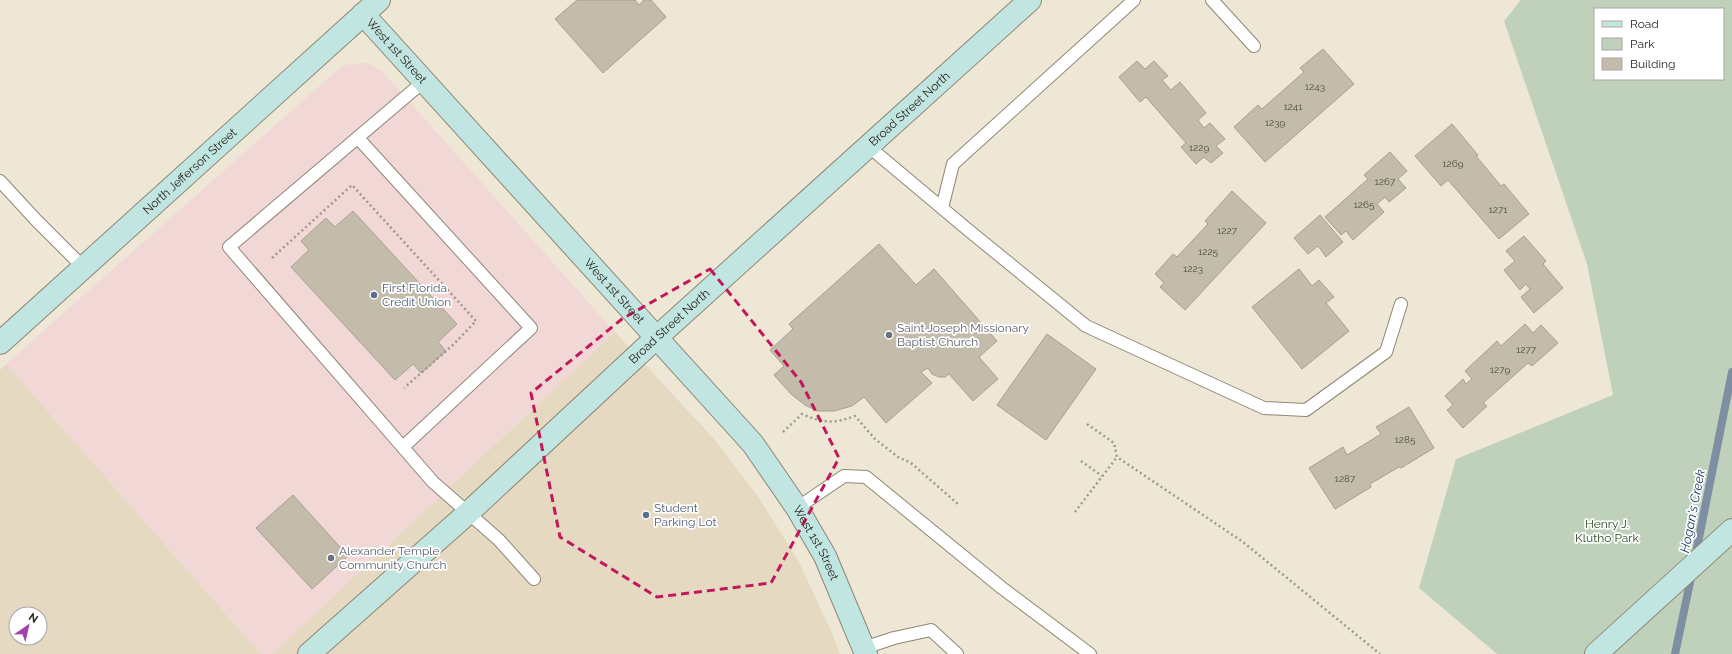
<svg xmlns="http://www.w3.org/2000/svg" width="1732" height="654" font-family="Raleway,sans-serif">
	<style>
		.commercial { fill: #f1d7d5 }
		.built { fill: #e5dac1; fill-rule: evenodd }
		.green { fill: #c0d1bb; fill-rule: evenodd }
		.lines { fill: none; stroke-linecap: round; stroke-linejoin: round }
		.stream { stroke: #7e8fa3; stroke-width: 8 }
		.building { fill: #c4bcab; stroke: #a79f8f }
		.lane-casing { stroke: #8e8676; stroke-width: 14 }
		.secondary-casing { stroke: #8e8676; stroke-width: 24 }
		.path { stroke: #9f998c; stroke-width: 2.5; stroke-dasharray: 2 3; stroke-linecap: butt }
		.lane { stroke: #fff; stroke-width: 12 }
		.secondary { stroke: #c1e5e1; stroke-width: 22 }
		.marked { fill: none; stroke: #c2185b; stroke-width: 3; stroke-dasharray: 8 5; stroke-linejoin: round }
		.service-dot { fill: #5c6f8a; stroke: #fff; stroke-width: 1.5 }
		.worship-dot { fill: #6b7280; stroke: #fff; stroke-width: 1.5 }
		.labels { text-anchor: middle; stroke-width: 3.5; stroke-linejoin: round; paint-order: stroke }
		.number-label { font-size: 10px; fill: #504c42 }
		.street-label { font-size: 12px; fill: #29261f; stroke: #fff }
		.service-label { font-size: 12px; fill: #4e5e75; stroke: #fff; text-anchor: start }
		.worship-label { font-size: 12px; fill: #5b616d; stroke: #fff; text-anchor: start }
		.park-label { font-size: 12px; fill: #27481b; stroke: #fff }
		.water-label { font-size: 13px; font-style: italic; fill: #12355e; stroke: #fff }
	</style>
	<rect width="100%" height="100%" fill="#efe7d6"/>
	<path class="commercial" d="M368,63L382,71L615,332L272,654H261L6,364L343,65Z"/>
	<g class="built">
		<path d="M615,332L716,441L759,498L799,562L832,633L840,654H272Z"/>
		<path d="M6,364L261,654H0V370ZM16,614H40V638H16Z"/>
	</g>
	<path class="green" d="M1521,0H1732V654H1497L1419,588L1456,459L1613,395L1587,264L1504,21ZM1595,9H1723V79H1595Z"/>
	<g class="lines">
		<g class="stream">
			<path d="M1695,558L1732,372"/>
			<path d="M1675,654L1692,573"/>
		</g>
	</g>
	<g class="building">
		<path d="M577,0H635L639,5L644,0H651L666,17L603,73L555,19Z"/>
		<path d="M1323,49L1354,84L1265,162L1234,127L1258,105L1262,109L1304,72L1300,68Z"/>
		<path d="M1137,61L1145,69L1154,61L1168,76L1162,80L1171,90L1180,82L1206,113L1198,120L1204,128L1210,123L1225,139L1216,146L1223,153L1211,163L1204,157L1196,164L1181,147L1186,143L1146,97L1140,102L1119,77Z"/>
		<path d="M1452,124L1478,155L1476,156L1501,186L1504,184L1529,214L1499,239L1448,180L1441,186L1415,156Z"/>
		<path d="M1390,152L1407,171L1398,179L1406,188L1389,202L1385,197L1377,204L1384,212L1353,240L1346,231L1341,235L1325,217L1368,179L1364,175Z"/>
		<path d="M1232,191L1266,223L1185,310L1160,287L1164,283L1155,274L1173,254L1177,257L1208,224L1205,221Z"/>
		<path d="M353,211L457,324L438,342L446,351L421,373L413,364L395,380L291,267L309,250L301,241L326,218L335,227Z"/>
		<path d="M1320,215L1343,242L1326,257L1318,246L1308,254L1294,238Z"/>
		<path d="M1524,236L1546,261L1543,264L1563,288L1534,313L1521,297L1530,289L1526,284L1520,290L1504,270L1515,261L1506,251Z"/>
		<path d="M879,244L916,285L934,269L997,341L979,357L998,379L973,401L949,374L945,377H939L932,374L928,368L921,372L932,383L886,423L864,397L852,406L834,411H817L805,405L791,394L774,375L784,366L770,350L793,329L789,324Z"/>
		<path d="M1299,269L1312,286L1319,280L1334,297L1326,303L1349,331L1302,369L1252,307Z"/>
		<path d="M1525,324L1533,333L1541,325L1558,343L1532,366L1528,363L1483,403L1487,406L1463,428L1447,410L1453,405L1445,396L1463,379L1466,384L1472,379L1465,371L1497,341L1501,346Z"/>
		<path d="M1047,334L1096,369L1046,440L997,405Z"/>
		<path d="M1409,407L1434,448L1401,468L1399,467L1370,484L1371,487L1335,509L1309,468L1343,447L1347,455L1381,434L1376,427Z"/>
		<path d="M293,495L348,556L312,589L256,528Z"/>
	</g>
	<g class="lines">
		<defs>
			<g id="lane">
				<path d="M1212,0L1254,46"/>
				<path d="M423,82L229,247L433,482L499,540L534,579"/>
				<path d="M358,138L531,328L403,447"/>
				<path d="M868,146L967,229L1086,326L1264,408L1306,410L1386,352L1401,304"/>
				<path d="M0,181L36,220L83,267"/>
				<path d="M942,208L953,164L1134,0"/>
				<path d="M797,508L844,476L866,477L1002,588L1090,654"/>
				<path d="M864,648L894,638L931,630L957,654"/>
			</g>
			<g id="secondary">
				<path id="s1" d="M363,14L753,444L797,508L825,556L866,654"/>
				<path id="s2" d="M0,343L379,0"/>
				<path id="s3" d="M309,654L468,513L656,338L1030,0"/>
				<path d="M1596,654L1732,530"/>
			</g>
		</defs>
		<use href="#lane" class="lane-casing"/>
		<use href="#secondary" class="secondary-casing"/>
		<g class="path">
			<path d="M272,258L352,185L476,321L454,344L404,388"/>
			<path d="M1087,424L1114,443L1117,457L1243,542L1380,654"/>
			<path d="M783,432L802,414C823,423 833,424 855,416L875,439L898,457L911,463L958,504"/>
			<path d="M1081,461L1102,476"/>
			<path d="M1075,512L1117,457"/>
		</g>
		<use href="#lane" class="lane"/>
		<use href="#secondary" class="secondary"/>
	</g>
	<path class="marked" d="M710,269L801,382L839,458L771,583L657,597L560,537L531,393L622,319Z"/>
	<g class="service-dot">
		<circle cx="374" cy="295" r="4"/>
		<circle cx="646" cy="515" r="4"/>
	</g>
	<g class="worship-dot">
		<circle cx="889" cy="335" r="4"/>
		<circle cx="331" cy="558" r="4"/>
	</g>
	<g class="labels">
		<g class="number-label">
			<text x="1315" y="90">1243</text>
			<text x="1293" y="110">1241</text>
			<text x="1275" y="126">1239</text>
			<text x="1199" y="151">1229</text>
			<text x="1453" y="167">1269</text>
			<text x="1385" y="185">1267</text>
			<text x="1364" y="208">1265</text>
			<text x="1498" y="213">1271</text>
			<text x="1227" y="234">1227</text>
			<text x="1208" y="255">1225</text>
			<text x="1193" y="272">1223</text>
			<text x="1526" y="353">1277</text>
			<text x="1500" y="373">1279</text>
			<text x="1405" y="443">1285</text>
			<text x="1345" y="482">1287</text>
		</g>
		<g class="street-label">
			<text dy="4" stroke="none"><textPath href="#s1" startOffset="50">West 1st Street</textPath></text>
			<text dy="4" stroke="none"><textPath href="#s3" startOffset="811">Broad Street North</textPath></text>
			<text dy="4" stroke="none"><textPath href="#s2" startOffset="256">North Jefferson Street</textPath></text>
			<text dy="4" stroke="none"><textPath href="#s1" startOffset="374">West 1st Street</textPath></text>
			<text dy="4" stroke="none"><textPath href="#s3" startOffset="487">Broad Street North</textPath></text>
			<text dy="4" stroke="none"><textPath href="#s1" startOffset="698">West 1st Street</textPath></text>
		</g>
		<g class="service-label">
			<text x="382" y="292">First Florida<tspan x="382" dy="14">Credit Union</tspan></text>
			<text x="654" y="512">Student<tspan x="654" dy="14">Parking Lot</tspan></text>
		</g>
		<g class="worship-label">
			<text x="897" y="332">Saint Joseph Missionary<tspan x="897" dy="14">Baptist Church</tspan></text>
			<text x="339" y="555">Alexander Temple<tspan x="339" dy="14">Community Church</tspan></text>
		</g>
		<g class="park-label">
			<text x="1607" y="528">Henry J.<tspan x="1607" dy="14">Klutho Park</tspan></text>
		</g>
		<g class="water-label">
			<text transform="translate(1692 511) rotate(-79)" y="5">Hogan's Creek</text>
		</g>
	</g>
	<rect x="1594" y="8" width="130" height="72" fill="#ffffff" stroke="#a9a8a5"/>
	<rect x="1602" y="21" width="20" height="6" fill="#c1e5e1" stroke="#a9a8a5"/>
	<text x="1630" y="28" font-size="12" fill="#29261f">Road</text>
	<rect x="1602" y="38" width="20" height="12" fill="#c0d1bb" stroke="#a9a8a5"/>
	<text x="1630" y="48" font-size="12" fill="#29261f">Park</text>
	<rect x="1602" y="58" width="20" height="12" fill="#c4bcab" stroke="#a9a8a5"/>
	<text x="1630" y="68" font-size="12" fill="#29261f">Building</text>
	<g transform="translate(28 626) rotate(34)"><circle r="19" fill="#ffffff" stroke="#a9a8a5"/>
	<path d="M0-3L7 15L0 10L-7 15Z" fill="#a142aa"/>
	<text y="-6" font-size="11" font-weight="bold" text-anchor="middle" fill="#29261f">N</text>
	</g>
</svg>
